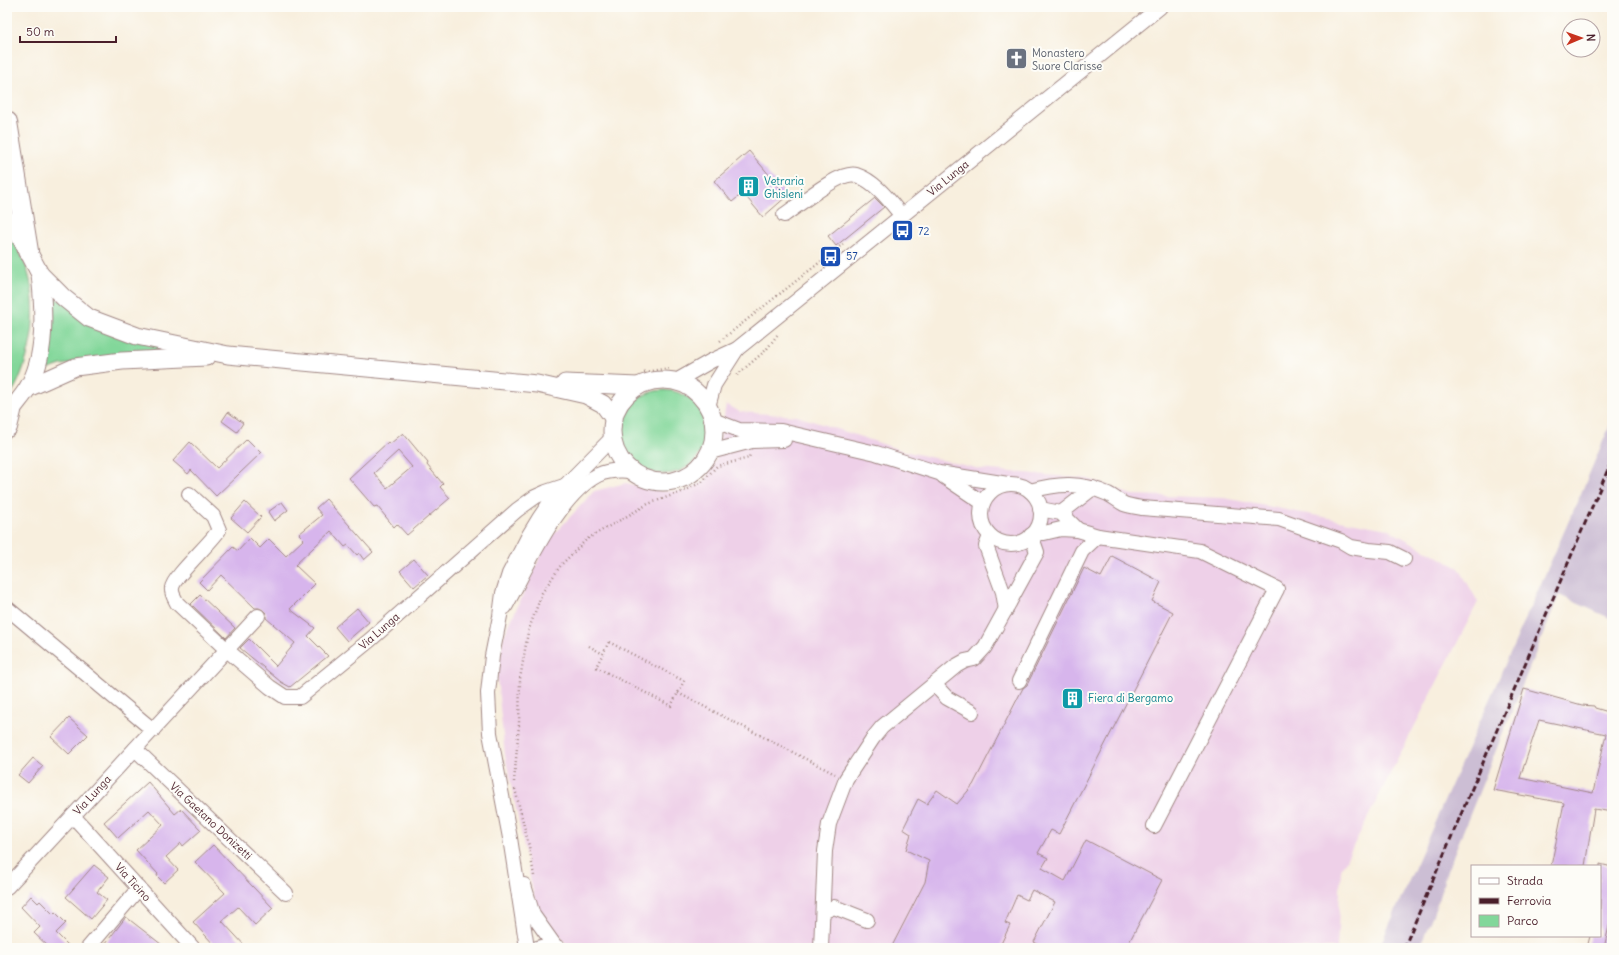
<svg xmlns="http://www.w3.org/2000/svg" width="1619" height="955" font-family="Delius,sans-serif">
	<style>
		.built { fill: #eed0e8 }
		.industrial { fill: #ccbed4 }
		.green { fill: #82d79a; stroke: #667b62 }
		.building { fill: #d7b5ec; fill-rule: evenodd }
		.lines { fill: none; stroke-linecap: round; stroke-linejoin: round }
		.minor-casing { stroke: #a18784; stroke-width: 16 }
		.major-casing { stroke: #a18784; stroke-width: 19 }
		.highway-casing { stroke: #a18784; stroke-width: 22 }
		.path { stroke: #a18784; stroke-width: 2.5; stroke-dasharray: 1 3; stroke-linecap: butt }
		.minor { stroke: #fff; stroke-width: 14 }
		.major { stroke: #fff; stroke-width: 17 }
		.highway { stroke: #fff; stroke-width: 20 }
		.rail { stroke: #4a1f2b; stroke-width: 3; stroke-dasharray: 6 3; stroke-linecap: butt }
		.labels { text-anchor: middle; stroke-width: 4; stroke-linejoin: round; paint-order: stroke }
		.worship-label { font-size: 11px; fill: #5b616d; stroke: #fdfcf7; text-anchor: start }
		.street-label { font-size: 11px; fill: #4a1f2b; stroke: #fdfcf7 }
		.culture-label { font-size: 11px; fill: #0d838f; stroke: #fdfcf7; text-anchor: start }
		.transit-label { font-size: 11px; fill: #164399; stroke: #fdfcf7; text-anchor: start }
	</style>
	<rect width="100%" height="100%" fill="#fdfcf7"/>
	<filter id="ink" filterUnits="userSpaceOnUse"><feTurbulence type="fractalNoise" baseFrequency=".025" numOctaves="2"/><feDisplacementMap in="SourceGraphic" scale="8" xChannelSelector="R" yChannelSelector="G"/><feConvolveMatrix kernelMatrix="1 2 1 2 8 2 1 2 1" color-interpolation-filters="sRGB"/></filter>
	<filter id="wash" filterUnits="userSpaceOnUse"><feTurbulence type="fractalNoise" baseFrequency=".012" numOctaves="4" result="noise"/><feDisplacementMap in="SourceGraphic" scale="16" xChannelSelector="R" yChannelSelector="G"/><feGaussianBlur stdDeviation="0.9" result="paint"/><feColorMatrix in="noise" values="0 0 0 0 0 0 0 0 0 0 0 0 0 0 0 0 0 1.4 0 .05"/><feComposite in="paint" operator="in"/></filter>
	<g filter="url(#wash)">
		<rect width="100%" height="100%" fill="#f8efde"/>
		<path class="built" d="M726,404L740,412L797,416L904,451L980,469L1089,479L1132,495L1224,498L1387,529L1459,568L1478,602L1341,870L1337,948H570L537,911L505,755L497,678L503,638L547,542L594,491L626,483L661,491H686L705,480L717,456Z"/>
		<path class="industrial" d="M1612,420V619L1559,595L1447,871L1436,907L1419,948H1379L1579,498Z"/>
		<g class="green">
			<path d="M7,234C38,269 39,323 24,366C20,377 16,389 7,398Z"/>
			<path d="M51,299H57L158,345L166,352L61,365L43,371L51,318Z"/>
			<circle cx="664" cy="432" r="42"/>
		</g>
		<g id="blocks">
			<g class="building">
				<path d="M749,151L787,196L763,217L743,193L732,202L714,181Z"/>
				<path d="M875,198L884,207L836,246L828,236Z"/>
				<path d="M228,412L243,423L237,432L222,421Z"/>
				<path d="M403,433L428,463L427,465L443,484L440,487L450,498L407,535L397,524L394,527L377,506L374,507L349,478L388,442L390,444ZM398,451L412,467L387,488L374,473Z"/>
				<path d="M247,439L261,453L216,496L191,470L188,474L173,461L190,442L217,468Z"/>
				<path d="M326,499L373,552L364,560L359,553L357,555L348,545L345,547L331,531L295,565L315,584L290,609L315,628L308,636L328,656L290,687L281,682L240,648L249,639L276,666L295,643L266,618V613L263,610L259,608H255L221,575L207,590L199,582L233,547L238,551L250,538L260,548L269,539L286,556L304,539L299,534L322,515L316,508Z"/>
				<path d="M245,502L261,517L247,532L231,518Z"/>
				<path d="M282,502L288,510L274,521L268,512Z"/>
				<path d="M1112,556L1161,582L1152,601L1173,612L1059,834L1051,830L1038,853L1048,858L1042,868L1065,881L1086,840L1162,880L1126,948H1045L1034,942L1055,902L1032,890L1027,900L1017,895L1005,923L1010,925L999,948H891L925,882L929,861L906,850L911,834L903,829L918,799L927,804L937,790L957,804L973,785L1023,688L1027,685L1084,568L1101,577Z"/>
				<path d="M414,559L428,575L414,587L400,571Z"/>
				<path d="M200,595L235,628L226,638L191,604Z"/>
				<path d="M357,608L369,622L347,641L335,627Z"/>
				<path d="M1524,689L1582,705L1594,706L1595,708L1612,713V812L1594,809L1585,866H1551L1564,803L1493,790ZM1539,720L1606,734L1593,793L1520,778Z"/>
				<path d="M69,718L88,735L69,754L51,737Z"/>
				<path d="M33,758L43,766L28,783L18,775Z"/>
				<path d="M148,782L175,814L181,809L201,830L183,846L181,843L166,857L178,870L164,883L157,876L158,874L136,850L163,825L149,810L118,838L104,822Z"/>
				<path d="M213,845L273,908L255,925L238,907L222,921L247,948H217L193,922L225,893L195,862Z"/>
				<path d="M1600,864L1612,867V913L1604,948H1587L1590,936H1600Z"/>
				<path d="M94,865L109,877L97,892L107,900L91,919L66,897Z"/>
				<path d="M31,896L38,903L40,901L53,914L55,912L66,923L56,933L71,948H50L34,933L40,927L21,907Z"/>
				<path d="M126,917L166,948H102Z"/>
			</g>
		</g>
	</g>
	<g filter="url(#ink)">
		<use href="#blocks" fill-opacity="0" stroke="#a18784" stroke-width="1"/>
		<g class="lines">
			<defs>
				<g id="minor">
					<path d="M784,215C798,206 840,170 856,175C875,181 889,200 902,216"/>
					<path d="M676,381L711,361L737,349L1160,7"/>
					<path d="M708,407L714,385L737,349"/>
					<path d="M713,420L739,430L781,431L876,453L939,473L1008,484"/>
					<path d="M710,452L752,441L784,440"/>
					<path d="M943,476L983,503"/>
					<circle cx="1011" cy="514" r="30"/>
					<path d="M1030,491C1059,483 1080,482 1108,494C1114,497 1118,501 1124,504C1129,506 1136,507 1142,508L1279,519L1341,541L1351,547L1369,550L1390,552L1404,559"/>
					<path d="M189,494L213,516L219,530C210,544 173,577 172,588C171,593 175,599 177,603L227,650L270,687L285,697H300L370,640L517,510L535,497L546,492L564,486"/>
					<path d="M1040,509L1061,513L1078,530"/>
					<path d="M1061,513L1093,488"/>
					<path d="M1034,533H1044L1061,529L1078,530L1098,536L1200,551L1277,589L1154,826"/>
					<path d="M990,536L986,546L1003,592L1006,610"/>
					<path d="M505,607C527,568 557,496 598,475C608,470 620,470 631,471"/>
					<path d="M7,608L153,730"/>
					<path d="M1019,681L1082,551L1098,536"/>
					<path d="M934,684L947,698L972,712"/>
					<path d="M135,749L286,893"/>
					<path d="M73,816L193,948"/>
					<path d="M524,885L533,915L555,946"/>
					<path d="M7,887L258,616"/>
					<path d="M823,912L834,907L867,920"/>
					<path d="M88,948L139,888"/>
					<path d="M527,948L510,838L490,733L488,693L492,656L500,616L503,593L509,574L529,535L540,517L553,498L613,437"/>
					<path d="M537,948L549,945L559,948"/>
					<path d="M821,948L825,851L829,824L846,779L873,738L882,727L956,666L965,661L974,659L985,647L1037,552L1031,535"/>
				</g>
				<g id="major">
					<path d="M7,220L13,225L28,251L40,274L64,298L89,318L137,336L228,355L537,384L586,395L603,404L614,419"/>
					<circle cx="663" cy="431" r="51"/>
					<path d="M565,383L638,386"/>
					<path d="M28,388L75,367L122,361L206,357"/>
					<path d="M7,413L11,411C16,403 23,396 27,389C47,358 44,309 40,274"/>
				</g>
				<g id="highway">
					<path d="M7,122L28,251"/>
					<path d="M7,427L11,411"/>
				</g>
			</defs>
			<use href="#minor" class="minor-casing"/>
			<use href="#major" class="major-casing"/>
			<use href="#highway" class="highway-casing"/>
			<g class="path">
				<path d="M720,341L843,244"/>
				<path d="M644,372L670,368"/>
				<path d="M737,375L766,350L778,334L777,333"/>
				<path d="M609,642L684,681L671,706L596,667Z"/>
				<path d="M589,646L603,654"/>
				<path d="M678,693L835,774"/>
				<path d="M514,782L519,725L520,679L528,632L542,593L561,565L587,539L648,504L684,491L702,482L717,466L749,458L750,454"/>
				<path d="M515,789L529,846L534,876"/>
			</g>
			<use href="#minor" class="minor"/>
			<use href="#major" class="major"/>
			<use href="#highway" class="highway"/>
			<path class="rail" d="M1404,948L1612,460"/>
		</g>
	</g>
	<defs>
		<symbol id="church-square" viewBox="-11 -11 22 22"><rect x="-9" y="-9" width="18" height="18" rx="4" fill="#6b7280" stroke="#fdfcf7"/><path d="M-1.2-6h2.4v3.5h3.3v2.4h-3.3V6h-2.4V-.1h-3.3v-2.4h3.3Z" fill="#fff"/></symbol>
		<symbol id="building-square" viewBox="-11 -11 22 22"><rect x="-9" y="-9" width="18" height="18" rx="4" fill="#0f9aa8" stroke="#fdfcf7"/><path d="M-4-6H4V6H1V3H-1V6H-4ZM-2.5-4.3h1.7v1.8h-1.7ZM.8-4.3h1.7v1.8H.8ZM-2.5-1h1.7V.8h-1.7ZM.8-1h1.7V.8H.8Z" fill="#fff"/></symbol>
		<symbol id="bus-square" viewBox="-11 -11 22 22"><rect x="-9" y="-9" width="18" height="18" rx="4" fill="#1a4fb4" stroke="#fdfcf7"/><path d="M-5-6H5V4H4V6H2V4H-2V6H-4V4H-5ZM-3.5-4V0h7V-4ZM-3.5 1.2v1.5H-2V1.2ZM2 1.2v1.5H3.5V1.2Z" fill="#fff"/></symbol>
	</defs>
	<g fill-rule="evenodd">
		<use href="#church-square" x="1004" y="46" width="25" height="25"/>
		<use href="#building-square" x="736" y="174" width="25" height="25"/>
		<use href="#bus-square" x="890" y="218" width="25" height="25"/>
		<use href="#bus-square" x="818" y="244" width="25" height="25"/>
		<use href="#building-square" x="1060" y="686" width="25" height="25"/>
	</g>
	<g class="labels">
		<g class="worship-label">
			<text x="1032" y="57">Monastero<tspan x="1032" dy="13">Suore Clarisse</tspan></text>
		</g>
		<g class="street-label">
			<text transform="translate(948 178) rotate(-39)" y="4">Via Lunga</text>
			<text transform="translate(379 631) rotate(-41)" y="4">Via Lunga</text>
			<text transform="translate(92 795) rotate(-47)" y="4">Via Lunga</text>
			<text transform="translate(211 821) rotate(43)" y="4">Via Gaetano Donizetti</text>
			<text transform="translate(133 882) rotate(48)" y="4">Via Ticino</text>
		</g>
		<g class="culture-label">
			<text x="764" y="185">Vetraria<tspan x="764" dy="13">Ghisleni</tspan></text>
			<text x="1088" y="702">Fiera di Bergamo</text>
		</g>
		<g class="transit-label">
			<text x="918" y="235">72</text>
			<text x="846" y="260">57</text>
		</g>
	</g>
	<rect width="1619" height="955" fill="none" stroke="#fdfcf7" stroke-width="24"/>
	<rect x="1471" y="865" width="130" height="72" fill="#fdfcf7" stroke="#b5a4a5"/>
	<rect x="1479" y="878" width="20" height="6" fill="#ffffff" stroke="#b5a4a5"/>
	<text x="1507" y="885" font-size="12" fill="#4a1f2b">Strada</text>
	<rect x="1479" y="898" width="20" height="6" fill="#4a1f2b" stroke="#b5a4a5"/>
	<text x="1507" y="905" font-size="12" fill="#4a1f2b">Ferrovia</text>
	<rect x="1479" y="915" width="20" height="12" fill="#82d79a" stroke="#b5a4a5"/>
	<text x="1507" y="925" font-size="12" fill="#4a1f2b">Parco</text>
	<g transform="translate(1581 38) rotate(88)"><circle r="19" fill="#fdfcf7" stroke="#b5a4a5"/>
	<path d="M0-3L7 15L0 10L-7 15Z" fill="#c8321e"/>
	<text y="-6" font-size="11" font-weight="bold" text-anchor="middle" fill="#4a1f2b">N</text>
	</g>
	<path d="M20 36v6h96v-6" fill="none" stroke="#4a1f2b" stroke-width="2"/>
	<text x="26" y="36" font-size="12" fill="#4a1f2b" stroke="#fdfcf7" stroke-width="3" paint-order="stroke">50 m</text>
</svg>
